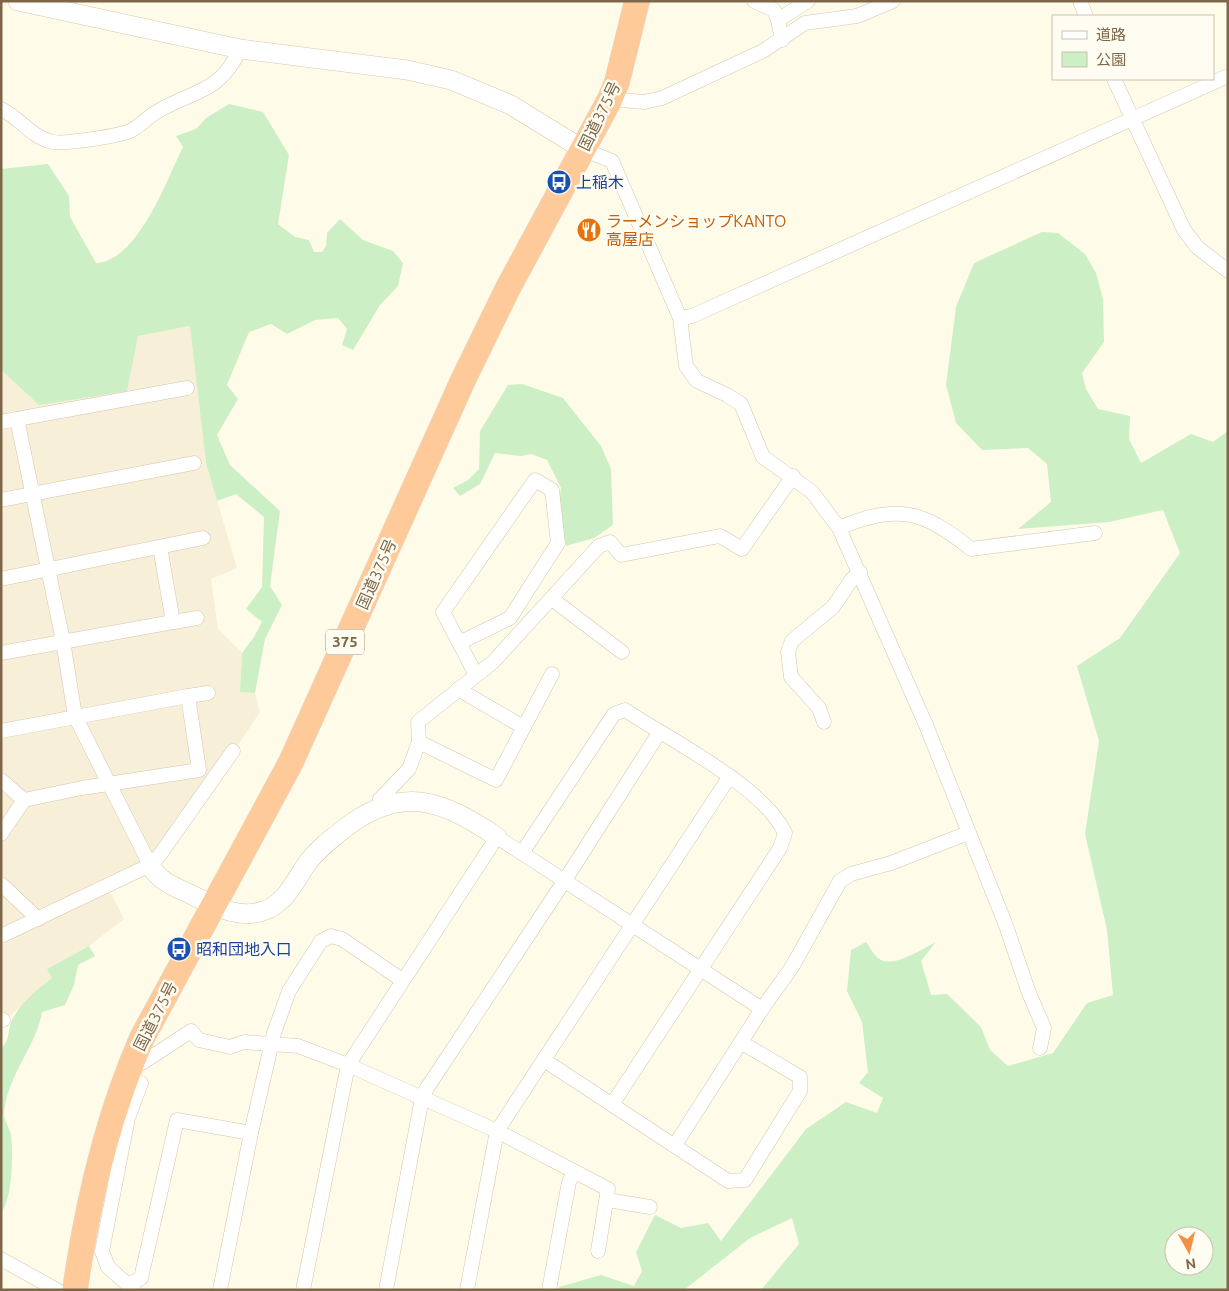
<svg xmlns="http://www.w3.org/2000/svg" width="1229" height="1291" font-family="Ubuntu,'Noto Sans JP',sans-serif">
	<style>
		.residential { fill: #f7efd7 }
		.green { fill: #cdefc5; fill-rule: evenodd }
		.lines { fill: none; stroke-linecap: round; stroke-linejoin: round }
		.street-casing { stroke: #d3c5ad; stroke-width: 15 }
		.secondary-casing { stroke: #d7c7aa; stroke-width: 20 }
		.highway-casing { stroke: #e0dad3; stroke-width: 26 }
		.street { stroke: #fff; stroke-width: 14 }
		.secondary { stroke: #fff; stroke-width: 19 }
		.highway { stroke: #ffca9a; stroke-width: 25 }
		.labels { text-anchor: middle; stroke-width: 5; stroke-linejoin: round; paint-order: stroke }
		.shield { fill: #fffdf2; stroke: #a5937b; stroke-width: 1 }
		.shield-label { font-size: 15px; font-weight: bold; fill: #7e6648 }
		.street-label { font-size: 16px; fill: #7e6648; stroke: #fffdf2 }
		.transit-label { font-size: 16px; fill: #164399; stroke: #fffdf2; text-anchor: start }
		.food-label { font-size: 16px; fill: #c56008; stroke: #fffdf2; text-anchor: start }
	</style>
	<rect width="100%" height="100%" fill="#fffbe9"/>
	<path class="residential" d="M190,326L206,463L237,568L211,579L218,629L242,653L240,692L255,693L260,712L159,865L109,890L124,919L89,946L47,969L53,978L1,1024V370L39,405L138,336Z"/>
	<g class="green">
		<path d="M229,104L263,112L289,155L278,224L295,237L309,240L314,252H322L326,246L327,233L340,219L363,240L393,251L403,263L398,286L380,305L353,350L342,345L347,329L338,318L315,320L287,334L271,324L249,332L227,385L238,399L217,435L230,465L280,511L270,586L282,605L265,639L255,693L240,692L242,653L254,637L262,622L246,609L262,587L264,517L236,494L217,501L206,463L190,326L138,336L127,391L39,405L1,370V169L48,164L69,196L70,217L96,263C138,261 166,181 183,147L176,136L196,129L206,118Z"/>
		<path d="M1042,232L1058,233L1085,254L1096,273L1103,299L1104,342L1082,373L1086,389L1098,409L1130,416L1129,439L1141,463L1191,434L1213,442L1228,431V1290H761L799,1244L792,1218L750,1238L684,1290H558L559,1287L601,1275L634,1286L642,1271L636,1252L655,1215L681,1228L708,1223L721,1241L806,1129L846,1102L877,1113L883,1098L859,1083L868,1072L862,1022L847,991L851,950L866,942C870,947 873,954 878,958C891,970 924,948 936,942L921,961L931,995L947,994L981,1027L990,1050L1008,1066L1053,1053L1087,1003L1113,995L1107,930L1085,834L1099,741L1077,666L1120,638L1180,553L1163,510L1109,522L1018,529L1051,502L1047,464L1028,448L982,450L956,423L946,385L956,307L974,263ZM1174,1236H1204V1266H1174Z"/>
		<path d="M522,384L563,398L601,446L611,469L613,525L594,538L566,546L559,503L561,488L547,460L531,454L521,456L495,453L480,484L460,496L453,488L468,480L479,469L480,431L508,385Z"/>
		<path d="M89,946L95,956L78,965L74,985L65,1005L42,1012C36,1047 9,1072 4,1112C3,1119 9,1127 11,1134C13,1152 13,1199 1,1212V1048C11,1040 7,1030 12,1020C22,1001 37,990 52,978L47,969Z"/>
	</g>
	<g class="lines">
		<defs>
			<g id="street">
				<path d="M754,1L774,10L778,20"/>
				<path d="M1080,1L1086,16"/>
				<path d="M782,40L778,20L808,1"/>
				<path d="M1114,79L1184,230L1197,247L1228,271"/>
				<path d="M610,99L644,102L662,98L763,51L805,23L857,16L893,1"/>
				<path d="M1,109C20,118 32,138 53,142C64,144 122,136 132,130C142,124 150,115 160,110C195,90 221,92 240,49"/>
				<path d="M584,150L612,161L680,318L686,366L697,381L727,395L741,404L763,457L812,492L839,528L926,725L1005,923L1029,993L1044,1028L1040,1048"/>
				<path d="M680,318L692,316L1228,76"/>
				<path d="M17,419L187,388"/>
				<path d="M1,422L17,419L63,641L75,716L150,865"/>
				<path d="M1,500L194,463"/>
				<path d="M839,528C897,503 924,511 971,549L1095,533"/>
				<path d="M1,579L203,538"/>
				<path d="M552,599L622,652"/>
				<path d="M173,622L197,618"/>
				<path d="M459,643L510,618L558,543L552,490L535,480L443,612L476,675"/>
				<path d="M1,653L173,622L160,547"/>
				<path d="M552,674L496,780L419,742L418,722L493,662L599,546L610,542L621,555L720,536L742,549L793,476"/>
				<path d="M458,689L523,727"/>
				<path d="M188,696L208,693"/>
				<path d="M824,722L819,708L791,677L788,652L792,641L833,607L852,579L860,572"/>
				<path d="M1,731L188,696L199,770L82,788L24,800L1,780"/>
				<path d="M383,806L380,799L409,769L419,742"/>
				<path d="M1,834L24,800"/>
				<path d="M522,853L614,714L625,710C670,740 763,786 785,833L780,848L613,1103"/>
				<path d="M1,884L38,919"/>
				<path d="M1,936L150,865L159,856L233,751"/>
				<path d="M1,1019L3,1020"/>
				<path d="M544,1060L728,1181L745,1180L800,1091V1077L742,1043"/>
				<path d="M131,1062L142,1063L191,1031L199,1040L230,1047L244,1042L298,1046L348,1065L497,1131L608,1189L598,1251"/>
				<path d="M125,1076L141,1083L128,1118L102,1251L108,1267L134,1290"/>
				<path d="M675,1145L762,1009L792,967L840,881L851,874L891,863L968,833"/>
				<path d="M607,1200L650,1207"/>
				<path d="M1,1259L57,1290"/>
				<path d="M128,1285L141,1278L177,1120L251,1133"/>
				<path d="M220,1290L251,1133L274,1033L289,991L321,941L331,936L342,939L402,980"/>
				<path d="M303,1290L348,1065L497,837L762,1009"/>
				<path d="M386,1290L422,1098L427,1088L565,880L659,733"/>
				<path d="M467,1290L497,1131L730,776"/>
				<path d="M549,1290L569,1182L575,1172"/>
			</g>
			<g id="secondary">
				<path d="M18,1L240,49L407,70L451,80L511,105L584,150"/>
				<path d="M150,865C159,883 181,889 198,898C219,908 240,919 263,911C286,904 295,880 308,862C319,848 331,839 345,828C402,784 442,800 497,837"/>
			</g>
			<path id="highway" d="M75,1290C87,1204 107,1118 142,1038L291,762L464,378L508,288L610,99L617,82L637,1"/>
		</defs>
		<use href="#street" class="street-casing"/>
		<use href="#secondary" class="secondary-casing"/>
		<use href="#highway" class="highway-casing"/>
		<use href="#street" class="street"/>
		<use href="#secondary" class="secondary"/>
		<use href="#highway" class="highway"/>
	</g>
	<defs>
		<symbol id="bus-disc" viewBox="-11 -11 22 22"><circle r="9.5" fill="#1a4fb4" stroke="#fffdf2"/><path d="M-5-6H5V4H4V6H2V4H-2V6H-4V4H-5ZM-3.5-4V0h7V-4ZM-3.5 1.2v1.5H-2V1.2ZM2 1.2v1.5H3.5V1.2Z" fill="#fff"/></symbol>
		<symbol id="restaurant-disc" viewBox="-11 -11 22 22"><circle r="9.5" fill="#e8710a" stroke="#fffdf2"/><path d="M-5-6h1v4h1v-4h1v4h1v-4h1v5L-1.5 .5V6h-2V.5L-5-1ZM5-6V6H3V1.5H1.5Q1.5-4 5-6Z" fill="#fff"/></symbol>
	</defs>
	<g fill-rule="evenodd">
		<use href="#bus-disc" x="545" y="168" width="28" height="28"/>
		<use href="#restaurant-disc" x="575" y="216" width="28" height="28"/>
		<use href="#bus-disc" x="165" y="935" width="28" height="28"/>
	</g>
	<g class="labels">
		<rect class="shield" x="326" y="629.5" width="38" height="25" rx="4"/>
		<g class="shield-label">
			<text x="345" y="647">375</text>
		</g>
		<g class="street-label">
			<text transform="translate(599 116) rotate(-64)" y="6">国道375号</text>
			<text transform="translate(376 574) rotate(-66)" y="6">国道375号</text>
			<text transform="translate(155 1016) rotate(-63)" y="6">国道375号</text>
		</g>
		<g class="transit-label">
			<text x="576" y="188">上稲木</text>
			<text x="196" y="955">昭和団地入口</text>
		</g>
		<g class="food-label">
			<text x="606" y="227">ラーメンショップKANTO<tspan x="606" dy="18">高屋店</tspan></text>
		</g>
	</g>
	<rect width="1229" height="1291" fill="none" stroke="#7e6648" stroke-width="5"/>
	<rect x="1052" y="15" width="162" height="65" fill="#fffdf2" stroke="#cbc1ae"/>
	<rect x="1062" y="31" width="25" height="8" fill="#ffffff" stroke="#cbc1ae"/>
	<text x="1096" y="40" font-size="15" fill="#7e6648">道路</text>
	<rect x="1062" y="52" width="25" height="15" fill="#cdefc5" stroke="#cbc1ae"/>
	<text x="1096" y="65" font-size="15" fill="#7e6648">公園</text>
	<g transform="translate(1189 1251) rotate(172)"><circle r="24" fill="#fffdf2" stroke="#cbc1ae"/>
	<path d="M0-4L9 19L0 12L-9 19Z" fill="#f58f42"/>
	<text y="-8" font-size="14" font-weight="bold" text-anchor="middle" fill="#7e6648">N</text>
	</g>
</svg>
